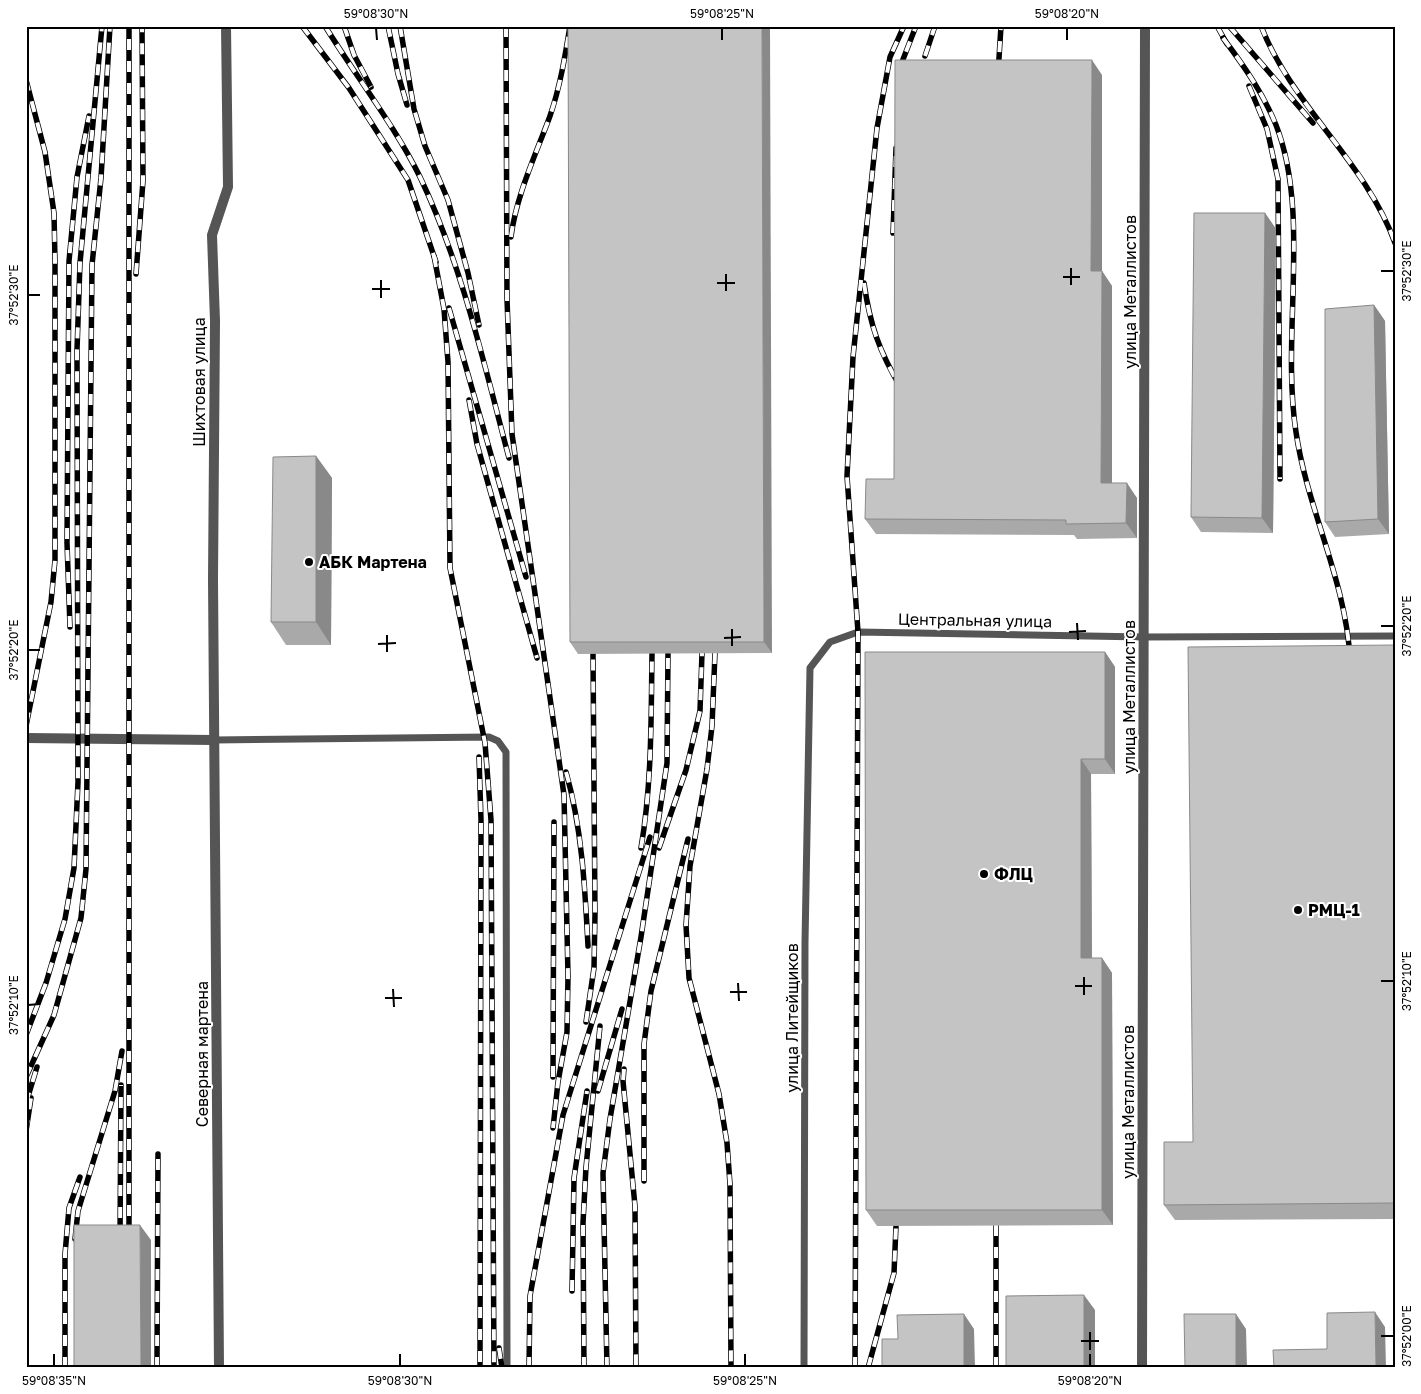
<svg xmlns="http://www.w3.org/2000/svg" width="1421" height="1394" font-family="'Golos Text',sans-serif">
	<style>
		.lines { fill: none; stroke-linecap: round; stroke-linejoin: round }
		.service { stroke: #555; stroke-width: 7 }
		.minor { stroke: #555; stroke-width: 10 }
		.rail-casing { stroke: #000; stroke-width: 5.5 }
		.rail { stroke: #fff; stroke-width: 4; stroke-dasharray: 11; stroke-linecap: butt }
		.wall { fill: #a9a9a9 }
		.shaded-wall { fill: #898989 }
		.building { fill: #c4c4c4; stroke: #898989 }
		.ticks { fill: none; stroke: #000; stroke-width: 2 }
		.poi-dot { fill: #000; stroke: #fff; stroke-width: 2 }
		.labels { text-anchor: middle; stroke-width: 4; stroke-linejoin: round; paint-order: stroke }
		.street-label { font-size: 16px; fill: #000; stroke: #fff }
		.poi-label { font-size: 16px; font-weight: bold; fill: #000; stroke: #fff; text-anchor: start }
		.neatline { fill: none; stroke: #000; stroke-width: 2 }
		.ticks-label { font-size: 12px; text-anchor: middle; fill: #000 }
	</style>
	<rect width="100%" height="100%" fill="#fff"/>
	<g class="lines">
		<g class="service">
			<path d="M214,740L489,737L498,741L506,752L507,1368"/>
			<path d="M804,1368L805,942L810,668L830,642L858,632L1144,637L1395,636"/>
		</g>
		<g class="minor">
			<path d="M26,738L214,740"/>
			<path d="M219,1368L213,579L215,321L212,235L228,187L226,26"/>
			<path d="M1142,1368L1145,26"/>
		</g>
		<defs>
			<g id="rail">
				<path d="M302,26L349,88L408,180L436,262"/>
				<path d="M325,26C355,75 395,126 420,177C462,265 484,364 509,458"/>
				<path d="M344,26L354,55L371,87"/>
				<path d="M388,26L398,74L407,105"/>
				<path d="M400,26L414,109L425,146L448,200L468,273L479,325"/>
				<path d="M506,26L507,299L512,434L564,795L568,976L567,1032L558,1082L553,1128"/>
				<path d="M1217,26L1227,44"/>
				<path d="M1229,26L1313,123"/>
				<path d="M1261,26C1292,106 1366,162 1395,243"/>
				<path d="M1223,38C1244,66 1263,93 1276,125C1311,214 1281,335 1296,432C1307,509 1346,580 1350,659"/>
				<path d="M925,56L935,26"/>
				<path d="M901,73L902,62L916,26"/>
				<path d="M998,74L1001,26"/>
				<path d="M26,80L45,152L54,213L55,261V560L51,602L26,726"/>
				<path d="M1249,86L1267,129L1278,179L1280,479"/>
				<path d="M893,233L896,148"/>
				<path d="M511,237C516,196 536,154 550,116C560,87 565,57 570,26"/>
				<path d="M434,256L444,309L448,362L450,568L485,743L491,820L494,1368"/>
				<path d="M136,274L143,181L142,26"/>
				<path d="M864,283C870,325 879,351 901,388"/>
				<path d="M449,308L526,577"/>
				<path d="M469,400L477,444L537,658"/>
				<path d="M70,627L67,543L69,261L77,177L89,116"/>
				<path d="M715,653L712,726L707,769L690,866L686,925L689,978L719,1094L727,1143L730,1184L731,1368"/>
				<path d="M479,757L481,820L480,1368"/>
				<path d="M566,772C582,828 585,888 588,946"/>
				<path d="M641,848C652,783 651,719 652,654"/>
				<path d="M659,848L686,770L700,711L702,653"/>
				<path d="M586,1022L594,968L595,914L593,654"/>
				<path d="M26,1035L46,983L65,919L74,868L78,782L77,350L80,263L102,26"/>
				<path d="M624,1069L623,1081L635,1206L636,1368"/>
				<path d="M26,1077L54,1015L81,918L86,869L92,265L101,178L110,26"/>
				<path d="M553,1077L554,822"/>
				<path d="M598,1091L622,1009"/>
				<path d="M26,1103L37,1067"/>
				<path d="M26,1131L31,1098"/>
				<path d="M644,1181V1044L651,991L688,839"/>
				<path d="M129,1238V26"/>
				<path d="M75,1239L78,1211L115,1091L122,1051"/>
				<path d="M120,1240L121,1085"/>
				<path d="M572,1291L574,1178L587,1091"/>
				<path d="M499,1348L502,1368"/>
				<path d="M65,1368V1254L69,1208L80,1177"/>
				<path d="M157,1368L158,1154"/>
				<path d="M529,1368L530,1296L563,1115L650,837"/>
				<path d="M584,1368L583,1223L586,1167L600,1026"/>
				<path d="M607,1368L603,1173L610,1119L641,937L667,763L668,653"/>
				<path d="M855,1368L858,632L847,476L853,357L877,128L890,57L904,26"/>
				<path d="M868,1368L894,1273L896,1226"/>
				<path d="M996,1368V1225"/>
			</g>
		</defs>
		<use href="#rail" class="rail-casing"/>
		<use href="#rail" class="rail"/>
	</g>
	<g class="wall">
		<path d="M568,26L772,653L578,654L570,642Z"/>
		<path d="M1102,75V271L1112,286V483L1137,498V538L1077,539L1074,535L876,534L865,519L894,479Z"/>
		<path d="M1265,213L1276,229L1273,533L1201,532L1191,517Z"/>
		<path d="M1374,305L1385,321L1389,534L1335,537L1325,522Z"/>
		<path d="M316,456L332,478L331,645H286L271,622Z"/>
		<path d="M1395,645V1219L1175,1220L1164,1205L1193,1142Z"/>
		<path d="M1105,652L1115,667V774H1091L1092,958H1102L1112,973L1113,1225L877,1226L866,1210Z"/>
	</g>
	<g class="shaded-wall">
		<path d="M762,26H770L772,653L764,642Z"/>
		<path d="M1092,60L1102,75V286L1091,271Z"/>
		<path d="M1265,213L1276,229L1273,533L1262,518Z"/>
		<path d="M1102,271L1112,286V498L1101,483Z"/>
		<path d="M1374,305L1385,321L1389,534L1378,519Z"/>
		<path d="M316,456L332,478L331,645L316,622Z"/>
		<path d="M1127,483L1137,498V538L1126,523Z"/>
		<path d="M1105,652L1115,667V774L1105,759Z"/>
		<path d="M1081,759L1091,774L1092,973L1081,958Z"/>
		<path d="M1102,958L1112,973L1113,1225L1102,1210Z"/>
		<path d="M140,1225L151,1240V1368H141Z"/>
		<path d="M1084,1295L1095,1310V1368H1084Z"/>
		<path d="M1375,1312L1385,1327L1386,1368H1376Z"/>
		<path d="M964,1314L974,1329L975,1368H964Z"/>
		<path d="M1236,1314L1246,1329L1247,1368H1236Z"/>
	</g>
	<g class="building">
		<path d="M568,26H762L764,642H570Z"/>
		<path d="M895,60H1092L1091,271H1102L1101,483H1127L1126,523L1066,524V520L865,519L866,479H894Z"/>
		<path d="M1194,213H1265L1262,518L1191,517Z"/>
		<path d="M1374,305L1378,519L1325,522V309Z"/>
		<path d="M316,456V622H271L273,457Z"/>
		<path d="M1395,645V1203L1164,1205V1142H1193L1188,647Z"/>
		<path d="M865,652H1105V759H1081V958H1102V1210H866Z"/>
		<path d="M74,1225H140L141,1368H74Z"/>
		<path d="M1084,1295V1368H1006V1296Z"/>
		<path d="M1375,1312L1376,1368H1274L1273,1350L1327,1349V1313Z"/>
		<path d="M964,1314V1368H882V1339H898L897,1315Z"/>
		<path d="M1184,1314H1236V1368H1185Z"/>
	</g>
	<path class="ticks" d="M376,28L377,40M722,28V40M1067,28V40M1071,268V285M1381,271H1394M726,274V291M1063,277H1080M381,280V298M717,283H735M372,289H390M28,295H40M1077,623L1078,640M1381,626H1394M732,629V646M1069,632L1086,631M387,635V652M724,638L741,637M378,644L396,643M28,650H40M1084,977V995M1381,981H1394M738,983L739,1001M1075,986H1092M393,989L394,1007M730,992H747M385,998H402M28,1005L40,1004M1090,1332V1350M1381,1336H1394M1081,1341H1099M54,1354V1366M400,1354V1366M745,1354V1366M1090,1354V1366"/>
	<g class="poi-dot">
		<circle cx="309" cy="562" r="5"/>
		<circle cx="984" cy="874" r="5"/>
		<circle cx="1298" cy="910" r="5"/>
	</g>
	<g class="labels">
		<g class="street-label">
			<text transform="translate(1130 292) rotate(-90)" y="6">улица Металлистов</text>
			<text transform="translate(199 382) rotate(-90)" y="6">Шихтовая улица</text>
			<text transform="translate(975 620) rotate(1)" y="6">Центральная улица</text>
			<text transform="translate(1129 697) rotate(-90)" y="6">улица Металлистов</text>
			<text transform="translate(792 1018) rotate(-90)" y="6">улица Литейщиков</text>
			<text transform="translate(202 1054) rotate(-90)" y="6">Северная мартена</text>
			<text transform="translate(1128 1102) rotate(-90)" y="6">улица Металлистов</text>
		</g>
		<g class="poi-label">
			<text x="319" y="568">АБК Мартена</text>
			<text x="994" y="880">ФЛЦ</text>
			<text x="1308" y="916">РМЦ-1</text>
		</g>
	</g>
	<rect width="1421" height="1394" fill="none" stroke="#ffffff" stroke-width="55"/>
	<rect x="28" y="28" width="1366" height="1338" class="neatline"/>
	<g class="ticks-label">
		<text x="376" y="18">59°08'30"N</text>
		<text x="722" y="18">59°08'25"N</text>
		<text x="1067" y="18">59°08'20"N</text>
		<text transform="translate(1407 271) rotate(-90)" y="4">37°52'30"E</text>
		<text transform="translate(14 295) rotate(-90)" y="4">37°52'30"E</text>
		<text transform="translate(1407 626) rotate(-90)" y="4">37°52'20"E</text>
		<text transform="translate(14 650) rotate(-90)" y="4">37°52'20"E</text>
		<text transform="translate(1407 981) rotate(-90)" y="4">37°52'10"E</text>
		<text transform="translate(14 1005) rotate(-90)" y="4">37°52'10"E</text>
		<text transform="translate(1407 1336) rotate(-90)" y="4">37°52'00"E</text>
		<text x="54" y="1385">59°08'35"N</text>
		<text x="400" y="1385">59°08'30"N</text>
		<text x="745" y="1385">59°08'25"N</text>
		<text x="1090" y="1385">59°08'20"N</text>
	</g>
</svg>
